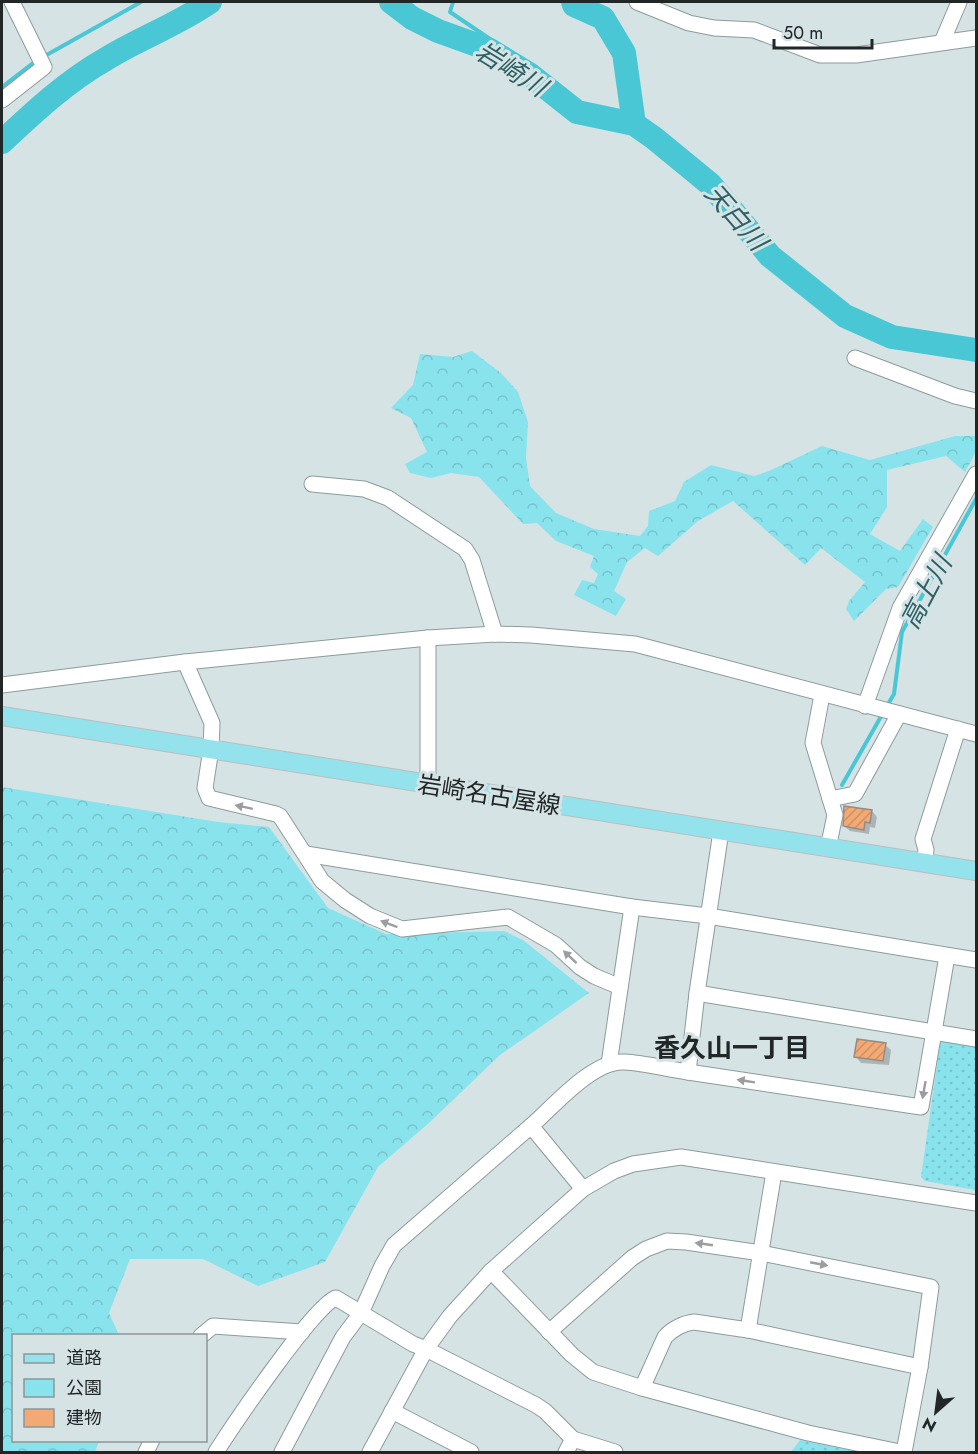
<svg xmlns="http://www.w3.org/2000/svg" width="978" height="1454" font-family="Jost,'Noto Sans JP',sans-serif">
	<style>
		.green { fill: url(#green-dots) }
		.forest { fill: url(#forest-crowns) }
		.shadow { fill: #0003 }
		.lines { fill: none; stroke-linecap: round; stroke-linejoin: round }
		.stream { stroke: #4ac7d5; stroke-width: 4 }
		.river { stroke: #4ac7d5; stroke-width: 24 }
		.building { fill: url(#building-hatch); stroke: #968c86; stroke-width: 1.5 }
		.minor-casing { stroke: #8d9b9c; stroke-width: 17 }
		.major-casing { stroke: #bcbebe; stroke-width: 20 }
		.minor { stroke: #fff; stroke-width: 15 }
		.major { stroke: #94e2eb; stroke-width: 18 }
		.oneway { fill: #9b9d9e }
		.labels { text-anchor: middle; stroke-width: 6; stroke-linejoin: round; paint-order: stroke }
		.street-label { font-size: 24px; fill: #212627; stroke: #d5e3e5 }
		.water-label { font-size: 26px; font-style: italic; fill: #2c6065; stroke: #d5e3e5 }
		.neighbourhood-label { font-size: 26px; font-weight: bold; fill: #212627; stroke: #d5e3e5 }
	</style>
	<defs>
		<pattern id="green-dots" width="8" height="8" patternUnits="userSpaceOnUse" patternTransform="scale(1.5)"><rect width="8" height="8" fill="#89e3ed"/><path d="M2 2h.1M6 6h.1" fill="none" stroke="#76c3cb" stroke-width="1.8" stroke-linecap="round"/></pattern>
		<pattern id="forest-crowns" width="20" height="18" patternUnits="userSpaceOnUse" patternTransform="scale(1.5)"><rect width="20" height="18" fill="#89e3ed"/><path d="M2 6a3 3 0 1 1 6 0M12 15a3 3 0 1 1 6 0" fill="none" stroke="#76c3cb"/></pattern>
		<pattern id="building-hatch" width="6" height="6" patternUnits="userSpaceOnUse" patternTransform="scale(1.5)"><rect width="6" height="6" fill="#f2a974"/><path d="M-1 1l2-2M0 6l6-6M5 7l2-2" fill="none" stroke="#cf9164"/></pattern>
	</defs>
	<rect width="100%" height="100%" fill="#d5e3e5"/>
	<g class="green">
		<path d="M943,1041L976,1043V1180L975,1190L925,1181L921,1177L940,1044Z"/>
		<path d="M800,1440L858,1452H791Z"/>
	</g>
	<g class="forest">
		<path d="M472,351L501,373L518,392L528,422L526,458L530,486L556,513L594,529L640,536L648,526L649,511L675,501L684,482L711,465L754,476L769,471L822,446L870,460L955,436H976V452L965,472L946,456L887,470V507L870,534L900,551L923,519L933,527L898,587L886,589L854,621L846,609L849,601L865,582L821,548L805,565L733,501L698,521L658,556L645,548L627,562L614,591L626,599L616,616L574,595L582,580L594,583L598,574L590,567L594,556L556,541L537,523L523,524L479,477L451,473L431,478L410,473L405,464L427,452L411,418L391,408L413,385L420,354L453,357Z"/>
		<path d="M2,787L218,822L269,827L328,908L386,934L504,931L523,940L589,993L500,1055L430,1122L378,1167L325,1262L258,1286L203,1259H130L109,1313L119,1335L14,1336V1440L99,1441L95,1452H2Z"/>
	</g>
	<g class="shadow">
		<path d="M872,811L877,817L875,828L870,827L869,834L850,831L844,826Z"/>
		<path d="M885,1045L891,1050L889,1065L861,1063L856,1057Z"/>
	</g>
	<g class="lines">
		<g class="stream">
			<path d="M453,2L450,12L490,39L488,49"/>
			<path d="M43,57L141,2"/>
			<path d="M2,87L37,60"/>
			<path d="M887,706L894,694L902,632L976,499"/>
			<path d="M842,785L883,713"/>
		</g>
		<g class="river">
			<path d="M391,2L412,18L438,31L488,49L529,74L577,112L634,124L654,138L710,184L770,256L845,316L892,337L976,350"/>
			<path d="M573,2L574,5L603,18L624,53L634,124"/>
			<path d="M2,142C34,112 67,81 106,59C140,38 177,25 210,2"/>
		</g>
	</g>
	<g class="building">
		<path d="M844,806L872,810L870,823L865,822L864,830L843,826Z"/>
		<path d="M857,1039L886,1043L883,1061L854,1057Z"/>
	</g>
	<g class="lines">
		<defs>
			<g id="minor">
				<path d="M637,2L689,23L714,28L754,30L820,55H856L976,38"/>
				<path d="M942,42L959,2"/>
				<path d="M2,100L44,67L12,2"/>
				<path d="M855,358L955,396L976,401"/>
				<path d="M312,484L364,489L388,498L465,549L472,560L495,634"/>
				<path d="M185,662L212,723L211,749L205,788L209,798L276,814L280,816L322,881L345,900L370,916L402,929L508,917L556,945L580,967L594,976L620,987"/>
				<path d="M2,685L185,662L428,638L495,634L531,635L635,644L976,734"/>
				<path d="M822,695L813,743L835,815L828,848"/>
				<path d="M865,706L900,608L976,474"/>
				<path d="M428,785V638"/>
				<path d="M830,799L855,794L899,714"/>
				<path d="M306,854L632,907L708,916L976,960"/>
				<path d="M924,863L926,850L923,839L958,729"/>
				<path d="M697,993L976,1039"/>
				<path d="M609,1064L632,907"/>
				<path d="M688,1072L921,1107L947,956"/>
				<path d="M583,1189L531,1126C554,1106 593,1060 624,1062C645,1063 667,1069 688,1072L697,993L721,831"/>
				<path d="M491,1271L572,1355L593,1372L642,1388L808,1433L900,1452"/>
				<path d="M748,1330L774,1172"/>
				<path d="M549,1332L632,1258L646,1249L667,1241L686,1242L761,1253L931,1287L920,1367L904,1452"/>
				<path d="M201,1336L213,1326L302,1332"/>
				<path d="M642,1388L665,1337C672,1329 684,1323 694,1322L748,1330L920,1367"/>
				<path d="M392,1411L471,1452"/>
				<path d="M146,1452L152,1440"/>
				<path d="M216,1452C232,1427 315,1304 336,1298L413,1344L426,1349L536,1405L545,1411L573,1439L615,1452"/>
				<path d="M282,1452L343,1337L361,1313L382,1266L394,1245L531,1126"/>
				<path d="M370,1452L426,1349L450,1316L491,1271L583,1189L614,1171L633,1164L681,1157L976,1203"/>
				<path d="M566,1452L573,1439"/>
			</g>
			<path id="major" d="M2,716L976,871"/>
		</defs>
		<use href="#minor" class="minor-casing"/>
		<use href="#major" class="major-casing"/>
		<use href="#minor" class="minor"/>
		<use href="#major" class="major"/>
	</g>
	<defs><path id="oneway-solid" d="M-6-.8H1V-3.2L6.5 0L1 3.2V.8H-6Z" transform="scale(1.5)"/></defs>
	<g class="oneway">
		<use href="#oneway-solid" transform="translate(244 807) rotate(-168)"/>
		<use href="#oneway-solid" transform="translate(389 924) rotate(-159)"/>
		<use href="#oneway-solid" transform="translate(570 957) rotate(-137)"/>
		<use href="#oneway-solid" transform="translate(746 1081) rotate(-171)"/>
		<use href="#oneway-solid" transform="translate(924 1090) rotate(100)"/>
		<use href="#oneway-solid" transform="translate(704 1244) rotate(-172)"/>
		<use href="#oneway-solid" transform="translate(819 1264) rotate(11)"/>
	</g>
	<g class="labels">
		<g class="street-label">
			<text transform="translate(489 795) rotate(9)" y="8">岩崎名古屋線</text>
		</g>
		<g class="water-label">
			<text transform="translate(511 69) rotate(32)" y="9">岩崎川</text>
			<text transform="translate(736 217) rotate(49)" y="9">天白川</text>
			<text transform="translate(926 592) rotate(-62)" y="9">高上川</text>
		</g>
		<g class="neighbourhood-label">
			<text x="732" y="1057">香久山一丁目</text>
		</g>
	</g>
	<rect width="978" height="1454" fill="none" stroke="#212627" stroke-width="6"/>
	<rect x="12" y="1334" width="195" height="108" fill="#d5e3e5" stroke="#8d9799" stroke-width="1.5"/>
	<rect x="24" y="1354" width="30" height="9" fill="#94e2eb" stroke="#8d9799" stroke-width="1.5"/>
	<text x="66" y="1364" font-size="18" fill="#212627">道路</text>
	<rect x="24" y="1379" width="30" height="18" fill="#89e3ed" stroke="#8d9799" stroke-width="1.5"/>
	<text x="66" y="1394" font-size="18" fill="#212627">公園</text>
	<rect x="24" y="1409" width="30" height="18" fill="#f2a974" stroke="#8d9799" stroke-width="1.5"/>
	<text x="66" y="1424" font-size="18" fill="#212627">建物</text>
	<g transform="translate(936 1412) rotate(208)" stroke="#d5e3e5" stroke-width="4.5" paint-order="stroke">
	<path d="M0-4.5L10 22L0 15L-10 22Z" fill="#212627"/>
	<text y="-9" font-size="16" font-weight="bold" text-anchor="middle" fill="#212627">N</text>
	</g>
	<path d="M774 39v9h98v-9" fill="none" stroke="#212627" stroke-width="3"/>
	<text x="783" y="39" font-size="18" fill="#212627" stroke="#d5e3e5" stroke-width="4.5" paint-order="stroke">50 m</text>
</svg>
